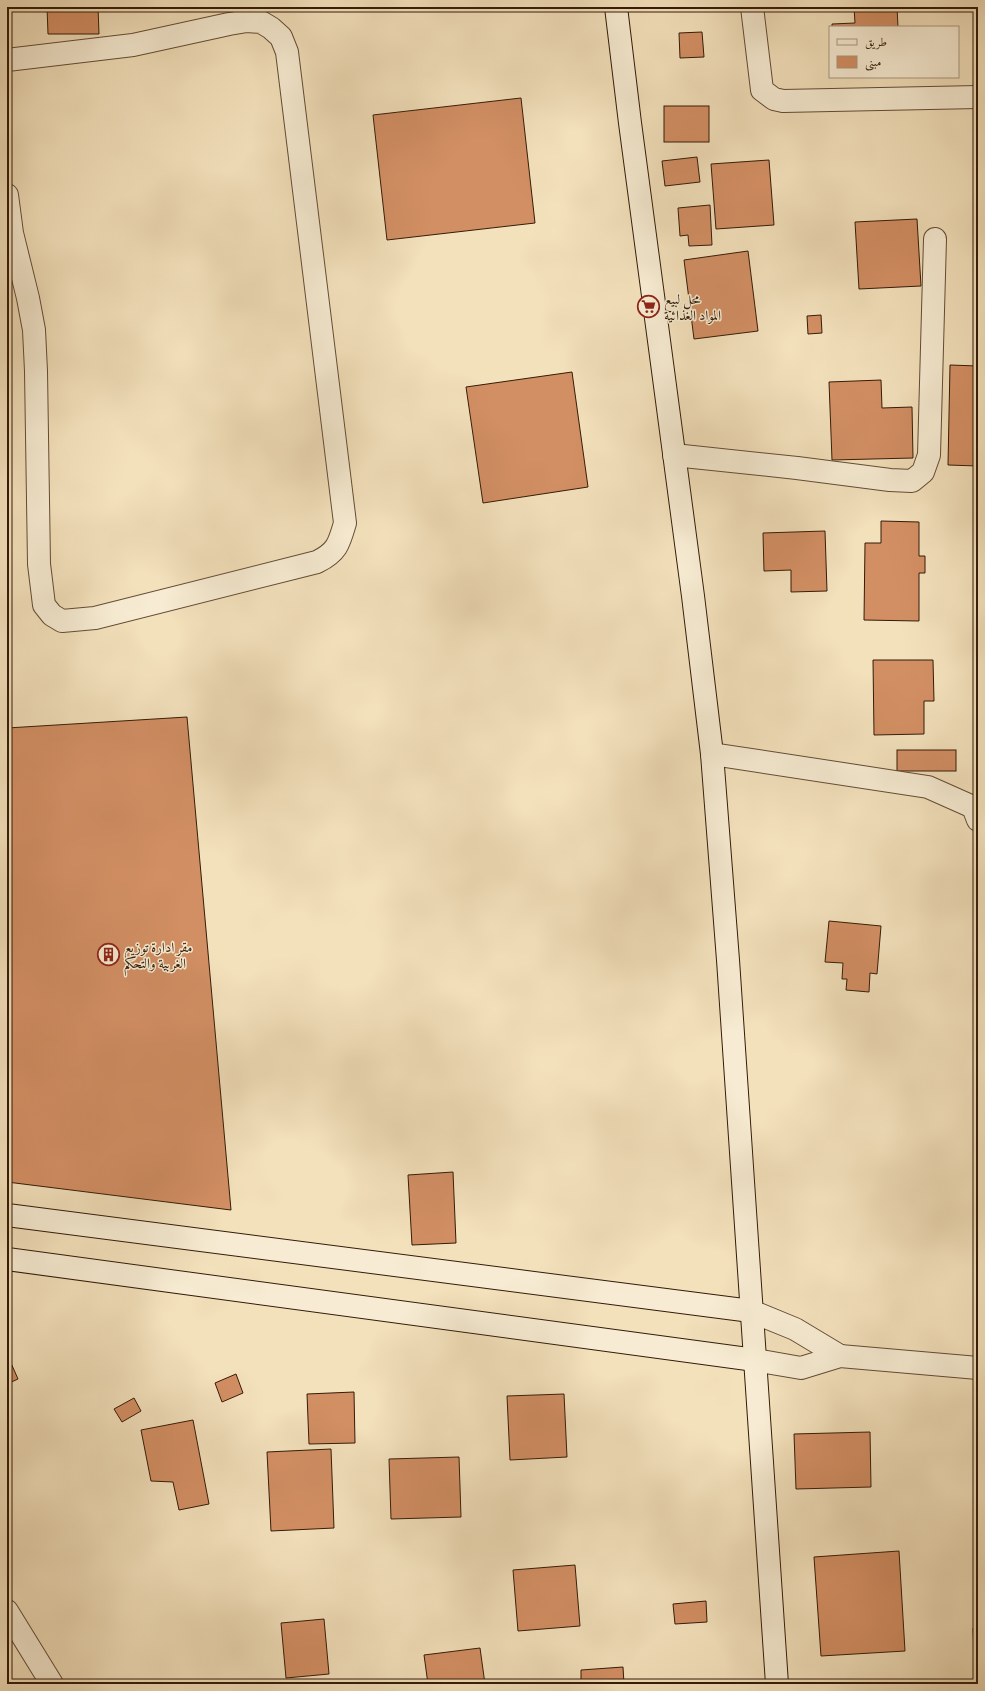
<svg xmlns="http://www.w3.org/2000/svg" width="985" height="1691" font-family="Alegreya,Amiri,serif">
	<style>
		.building { fill: #d38f64; stroke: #341b08 }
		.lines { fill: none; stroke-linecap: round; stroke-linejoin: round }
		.minor-casing { stroke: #644c35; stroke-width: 24 }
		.secondary-casing { stroke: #341b08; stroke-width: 24 }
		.minor { stroke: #f7ecd3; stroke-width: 22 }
		.secondary { stroke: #f7ecd3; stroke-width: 22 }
		.labels { text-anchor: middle; stroke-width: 3; stroke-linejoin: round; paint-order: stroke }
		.poi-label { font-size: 14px; fill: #341b08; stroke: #f7ecd3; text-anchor: start }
	</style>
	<rect width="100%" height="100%" fill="#f3e1bc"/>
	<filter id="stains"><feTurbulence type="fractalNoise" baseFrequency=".005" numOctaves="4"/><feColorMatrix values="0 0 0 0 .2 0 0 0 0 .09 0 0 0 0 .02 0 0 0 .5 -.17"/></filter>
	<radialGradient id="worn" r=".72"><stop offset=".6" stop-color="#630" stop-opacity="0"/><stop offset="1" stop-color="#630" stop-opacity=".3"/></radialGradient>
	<g class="building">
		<path d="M47,7H98L99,34H48Z"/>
		<path d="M830,7H897L898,27H832V24L855,23L854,7L830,9Z"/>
		<path d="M702,32L704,57L680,58L679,33Z"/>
		<path d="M521,98L535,223L387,240L373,115Z"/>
		<rect x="664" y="106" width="45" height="36"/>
		<path d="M697,157L700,182L665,186L662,161Z"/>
		<path d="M769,160L774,225L716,229L711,164Z"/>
		<path d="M710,205L712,245L689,246L688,235L680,236L678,208Z"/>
		<path d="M917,219L921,286L859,289L855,222Z"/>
		<path d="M748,251L758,331L694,339L684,260Z"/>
		<path d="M821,315L822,333L808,334L807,316Z"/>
		<path d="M950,365L978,366V466L948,465Z"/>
		<path d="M572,372L588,487L483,503L466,387Z"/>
		<path d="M881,380L882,408L912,407L913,458L832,460L829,382Z"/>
		<path d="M881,521L919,522V556H925V573H919V621L864,620L865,543H881Z"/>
		<path d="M825,531L827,591L791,592V570L764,571L763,533Z"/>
		<path d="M873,660H933L934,701H924V734L874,735Z"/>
		<path d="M187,717L231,1210L7,1182V728Z"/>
		<rect x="897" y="750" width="59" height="21"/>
		<path d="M829,921L881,926L877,974L870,973L869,992L846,990L847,979H842L843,963L825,962Z"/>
		<path d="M453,1172L456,1243L412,1245L408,1175Z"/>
		<path d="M7,1354L18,1379L7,1384Z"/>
		<path d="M236,1374L243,1393L222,1402L215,1383Z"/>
		<path d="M354,1392L355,1443L309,1444L307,1394Z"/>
		<path d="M564,1394L567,1457L510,1460L507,1396Z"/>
		<path d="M134,1398L141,1411L122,1422L114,1409Z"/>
		<path d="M193,1420L209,1504L179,1510L173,1482L151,1481L141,1430Z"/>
		<path d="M870,1432L871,1487L796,1489L794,1434Z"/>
		<path d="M331,1449L334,1528L271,1531L267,1452Z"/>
		<path d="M459,1457L461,1517L391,1519L389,1459Z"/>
		<path d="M899,1551L905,1651L821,1656L814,1557Z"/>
		<path d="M575,1565L580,1626L518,1631L513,1570Z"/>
		<path d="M706,1601L707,1622L675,1624L673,1604Z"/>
		<path d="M324,1619L329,1674L286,1678L281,1623Z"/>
		<path d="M978,1627V1654H974L973,1628Z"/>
		<path d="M480,1648L485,1684H428L424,1655Z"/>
		<path d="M623,1667L624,1684H581V1670Z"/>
	</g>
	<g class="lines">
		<defs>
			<g id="minor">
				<path d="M752,7L762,90L774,99L783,101L978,97"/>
				<path d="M7,60L133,45L229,24L247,21L261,22L271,28L281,37L287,52L345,523C339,544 337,552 317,562L95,618L62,621L52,615L44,605L39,564L36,371L34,330L28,298L12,233L7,195"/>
				<path d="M674,455L797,468L890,480L912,481L923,472L929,455L935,239"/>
				<path d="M712,754L928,787L973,807L978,820"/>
				<path d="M751,1311L795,1329L840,1356"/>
				<path d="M755,1360L801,1368L840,1356L978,1368"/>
				<path d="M7,1611L52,1684"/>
			</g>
			<g id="secondary">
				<path d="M616,7L630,123L693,596L712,754L728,960L777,1684"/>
				<path d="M7,1215L751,1311"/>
				<path d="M7,1259L755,1360"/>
			</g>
		</defs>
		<use href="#minor" class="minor-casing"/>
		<use href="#secondary" class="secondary-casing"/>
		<use href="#minor" class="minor"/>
		<use href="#secondary" class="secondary"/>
	</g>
	<defs>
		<symbol id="supermarket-ring" viewBox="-11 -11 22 22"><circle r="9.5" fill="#f7ecd3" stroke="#8f2418" stroke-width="1.5"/><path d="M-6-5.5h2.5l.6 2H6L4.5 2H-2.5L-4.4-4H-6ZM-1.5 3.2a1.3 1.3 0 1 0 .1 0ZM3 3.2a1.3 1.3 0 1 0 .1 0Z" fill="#8f2418"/></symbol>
		<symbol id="building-ring" viewBox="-11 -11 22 22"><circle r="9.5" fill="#f7ecd3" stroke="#8f2418" stroke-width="1.5"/><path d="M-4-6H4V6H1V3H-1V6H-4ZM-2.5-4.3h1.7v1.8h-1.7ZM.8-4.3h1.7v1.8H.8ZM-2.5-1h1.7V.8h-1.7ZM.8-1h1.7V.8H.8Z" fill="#8f2418"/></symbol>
	</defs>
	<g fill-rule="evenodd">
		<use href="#supermarket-ring" x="636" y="294" width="25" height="25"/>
		<use href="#building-ring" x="96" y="942" width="25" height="25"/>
	</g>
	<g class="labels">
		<g class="poi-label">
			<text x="664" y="304">محل لبيع<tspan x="664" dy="16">المواد الغذائية</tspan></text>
			<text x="124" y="952">مقر ادارة توزيع<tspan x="124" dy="16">الغربية والتحكم</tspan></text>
		</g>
	</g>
	<rect width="985" height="1691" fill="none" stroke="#f3e1bc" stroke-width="24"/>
	<rect x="8" y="8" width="969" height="1675" fill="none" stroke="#341b08" stroke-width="2"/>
	<rect x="12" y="12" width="961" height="1667" fill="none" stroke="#341b08"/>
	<rect x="829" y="26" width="130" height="52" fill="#f7ecd3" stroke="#a99882"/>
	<rect x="837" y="39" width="20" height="6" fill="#f7ecd3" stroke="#a99882"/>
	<text x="865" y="46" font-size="12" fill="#341b08">طريق</text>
	<rect x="837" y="56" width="20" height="12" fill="#d38f64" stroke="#a99882"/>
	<text x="865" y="66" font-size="12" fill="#341b08">مبنى</text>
	<rect width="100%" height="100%" filter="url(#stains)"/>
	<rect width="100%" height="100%" fill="url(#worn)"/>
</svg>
